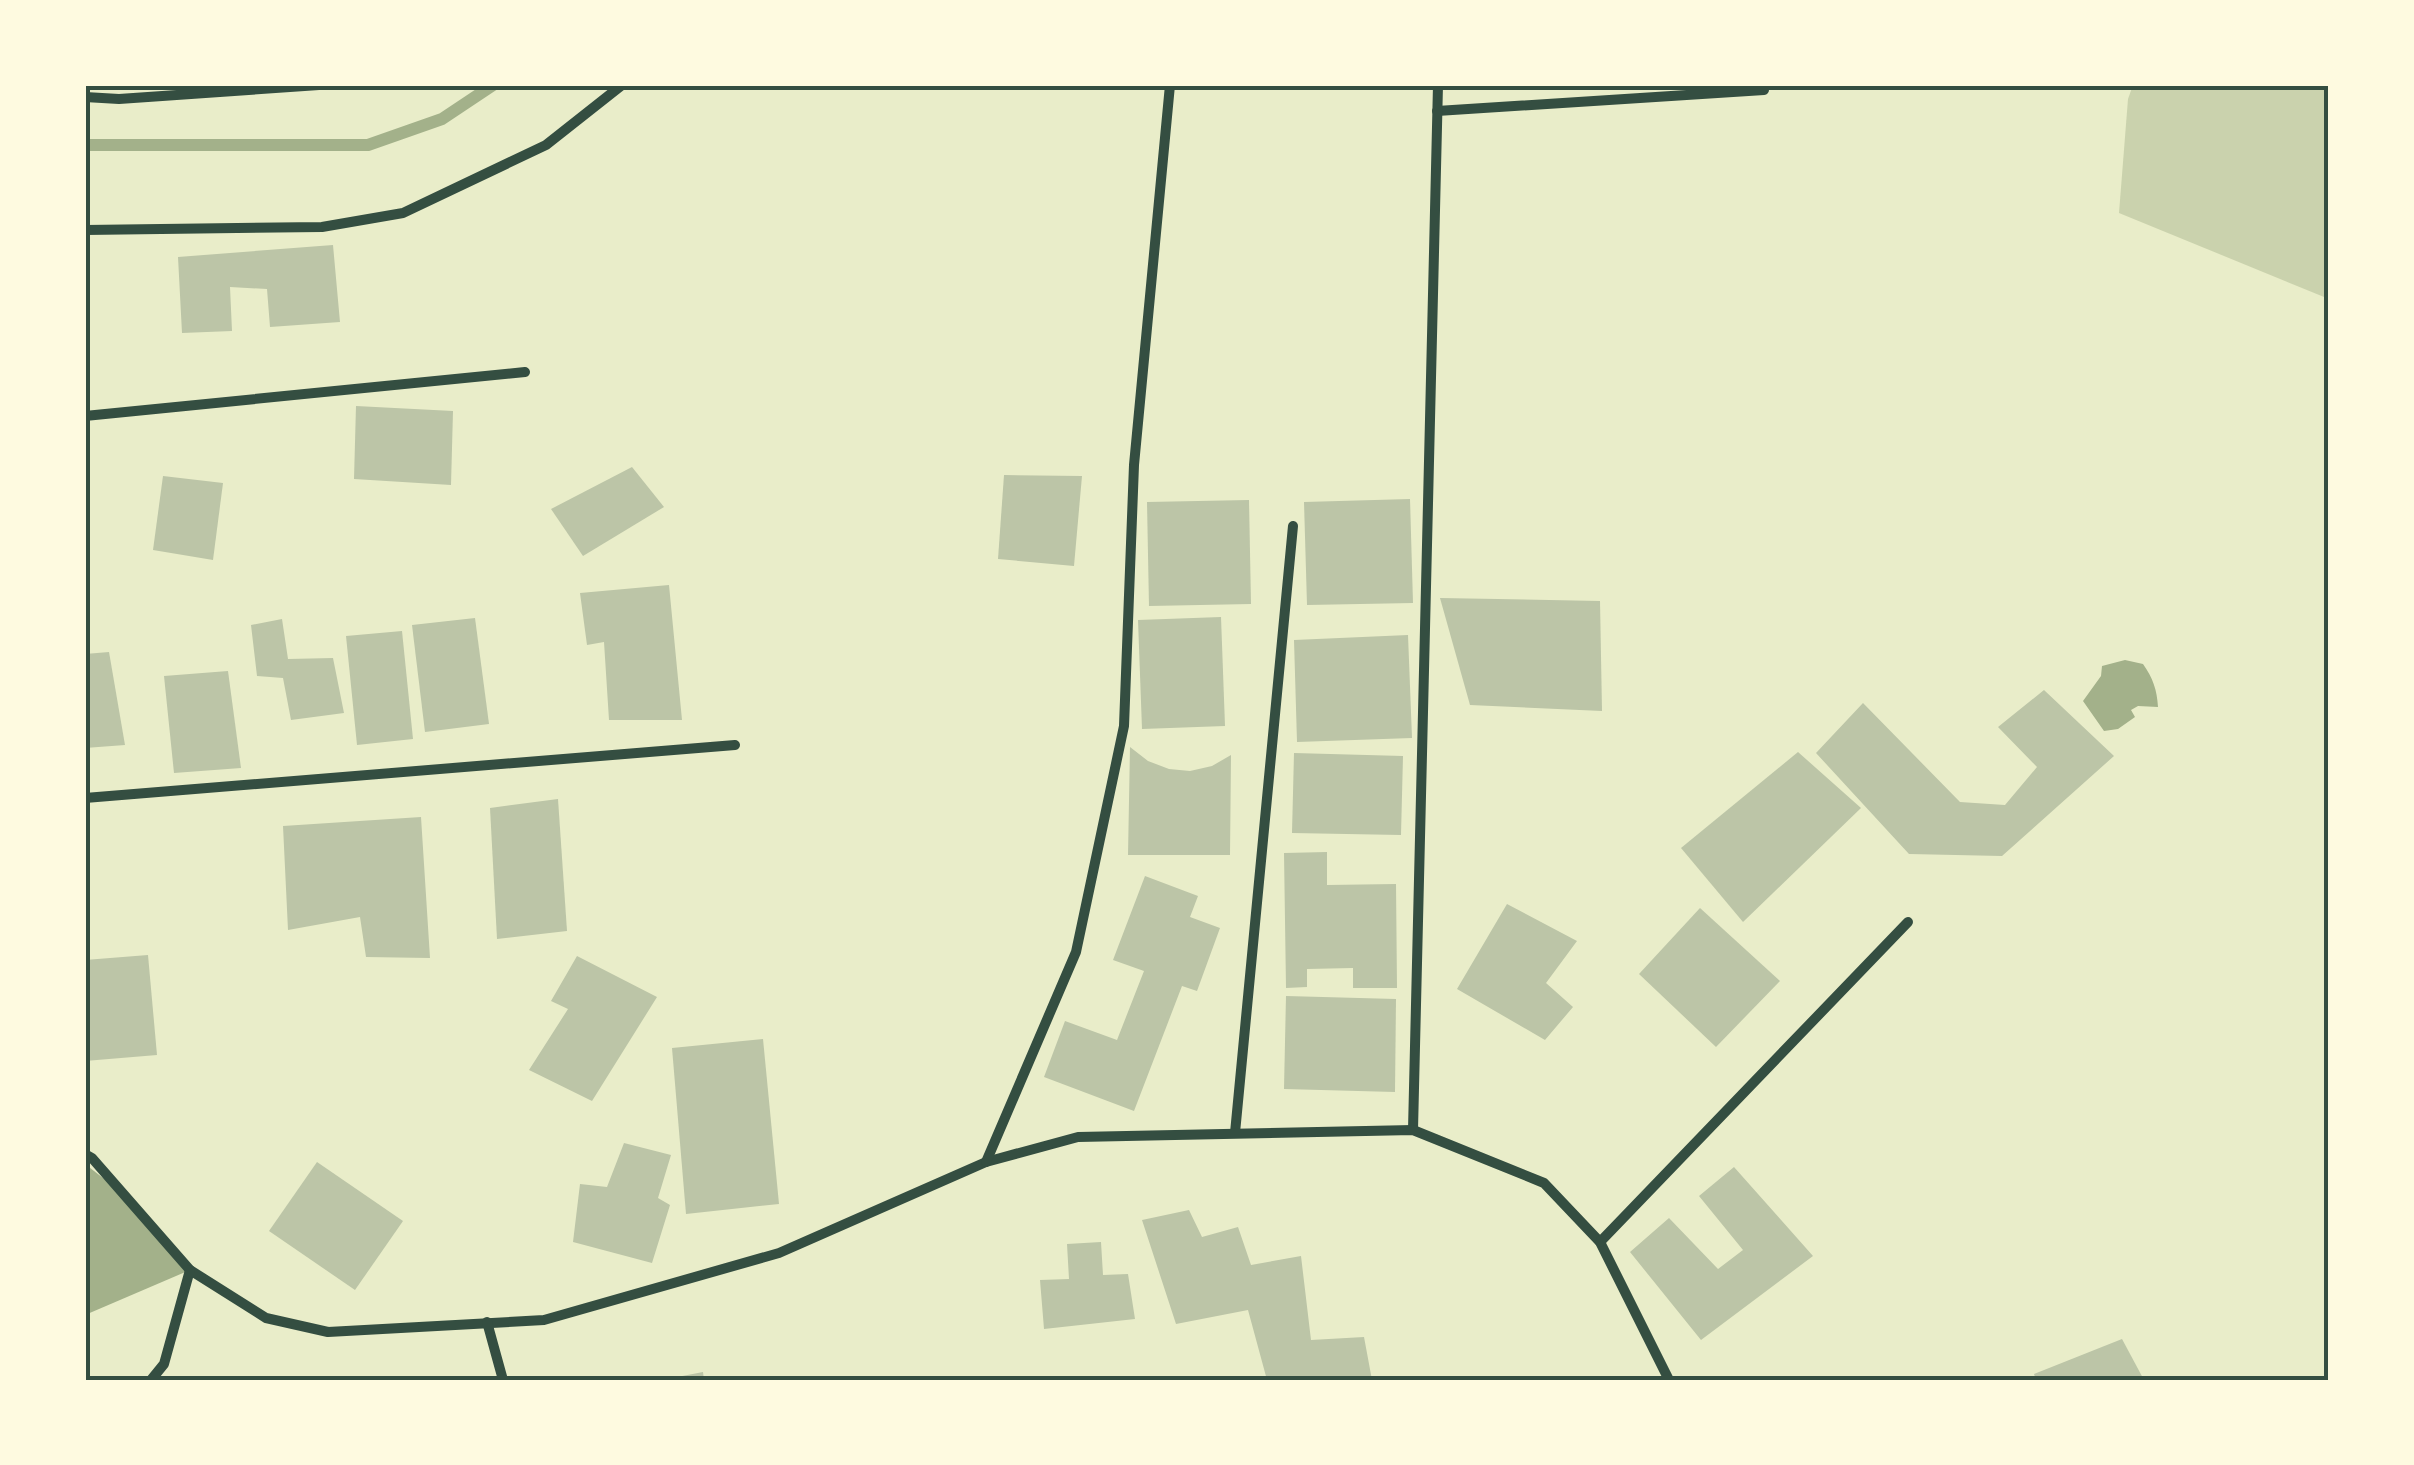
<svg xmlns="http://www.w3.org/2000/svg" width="2414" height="1465" font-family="Overpass,sans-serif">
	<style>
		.green { fill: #cad2ad }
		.water { fill: #a3b18a }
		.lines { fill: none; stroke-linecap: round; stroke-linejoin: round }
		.stream { stroke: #a3b18a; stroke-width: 12 }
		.building { fill: #bcc5a7 }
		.minor { stroke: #344e41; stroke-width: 10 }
		.neatline { fill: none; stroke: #344e41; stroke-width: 4 }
	</style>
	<rect width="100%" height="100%" fill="#e9edc9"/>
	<path class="green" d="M2133,85H2329V299L2119,213L2128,99Z"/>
	<g class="water">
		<path d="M2125,660L2143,664C2153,678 2157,690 2158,707L2138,706L2131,710L2135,717L2118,729L2104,731L2083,701L2101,676L2102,666Z"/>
		<path d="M85,1164L126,1196L190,1270L85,1315Z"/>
	</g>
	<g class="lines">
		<path class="stream" d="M85,145H368L442,119L493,85"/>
	</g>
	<g class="building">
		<path d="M333,245L340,322L270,327L267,289L230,287L232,331L182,333L178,257Z"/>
		<path d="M356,406L453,411L451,485L354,479Z"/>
		<path d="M632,467L664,507L583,556L551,509Z"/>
		<path d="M1004,475L1082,476L1074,566L998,559Z"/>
		<path d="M163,476L223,483L213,560L153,550Z"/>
		<path d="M1410,499L1413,603L1307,605L1304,502Z"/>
		<path d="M1249,500L1251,604L1149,606L1147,502Z"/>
		<path d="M669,585L682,720H609L604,642L587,645L580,593Z"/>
		<path d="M1440,598L1600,601L1602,711L1470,705Z"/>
		<path d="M1221,617L1225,726L1142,729L1138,620Z"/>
		<path d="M475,618L489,724L425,732L412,625Z"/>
		<path d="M282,619L288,659L333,658L344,713L291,720L283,678L257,676L251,625Z"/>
		<path d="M402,631L413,739L357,745L346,636Z"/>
		<path d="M1408,635L1412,738L1297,742L1294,640Z"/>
		<path d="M109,652L125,745L85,748V654Z"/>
		<path d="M228,671L241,768L174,773L164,676Z"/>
		<path d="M2044,690L2114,756L2002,856L1909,854L1816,753L1863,703L1960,802L2005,805L2037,767L1998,727Z"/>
		<path d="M1130,747L1148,761L1169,769L1190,771L1212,766L1231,755L1230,855H1128Z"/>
		<path d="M1798,752L1861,808L1743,922L1681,848Z"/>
		<path d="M1294,753L1403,756L1401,835L1292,833Z"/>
		<path d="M558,799L567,931L497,939L490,808Z"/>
		<path d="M421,817L430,958L366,957L360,917L288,930L283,826Z"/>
		<path d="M1327,852V885L1396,884L1397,988H1353V968L1307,969V987L1286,988L1284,853Z"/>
		<path d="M1145,876L1198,896L1190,917L1220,928L1197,991L1182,986L1134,1111L1044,1077L1065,1021L1117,1040L1144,971L1113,960Z"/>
		<path d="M1507,904L1577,941L1546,983L1573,1007L1545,1040L1457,989Z"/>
		<path d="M1700,908L1780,981L1716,1047L1639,974Z"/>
		<path d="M148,955L157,1055L85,1061V960Z"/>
		<path d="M577,956L657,997L592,1101L529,1070L568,1009L551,1001Z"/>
		<path d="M1286,996L1396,999L1395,1092L1284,1089Z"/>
		<path d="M763,1039L779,1204L686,1214L672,1048Z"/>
		<path d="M624,1143L671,1155L658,1198L670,1205L652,1263L573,1242L580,1184L607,1187Z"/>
		<path d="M317,1162L403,1221L355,1290L269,1231Z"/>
		<path d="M1734,1167L1813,1256L1701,1340L1630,1252L1669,1218L1718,1269L1743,1250L1699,1196Z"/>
		<path d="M1189,1210L1202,1237L1238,1227L1251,1265L1301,1256L1311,1340L1364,1337L1372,1380H1267L1248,1310L1176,1324L1142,1220Z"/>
		<path d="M1101,1242L1103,1275L1128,1274L1135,1319L1044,1329L1040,1280L1069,1279L1067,1244Z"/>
		<path d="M2122,1339L2144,1380H2036L2034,1374Z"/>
		<path d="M703,1372L704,1380H672V1378Z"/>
	</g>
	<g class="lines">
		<g class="minor">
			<path d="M85,97L119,99L319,85"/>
			<path d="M1437,111L1764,90"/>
			<path d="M85,230L322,227L403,213L546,145L622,85"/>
			<path d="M85,416L525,372"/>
			<path d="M85,798L735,745"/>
			<path d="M1413,1130L1438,85"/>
			<path d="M1235,1133L1293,526"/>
			<path d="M85,1154L92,1158L190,1270L266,1318L328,1332L544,1320L779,1253L986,1162L1078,1137L1413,1130L1544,1183L1600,1242L1669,1380"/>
			<path d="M986,1162L1076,952L1124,726L1134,465L1170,85"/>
			<path d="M1600,1242L1908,922"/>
			<path d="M487,1322L503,1380"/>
			<path d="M151,1380L164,1364L190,1270"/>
		</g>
	</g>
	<rect width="2414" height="1465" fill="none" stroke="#fefae0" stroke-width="175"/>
	<rect x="88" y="88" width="2238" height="1290" class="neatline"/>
</svg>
